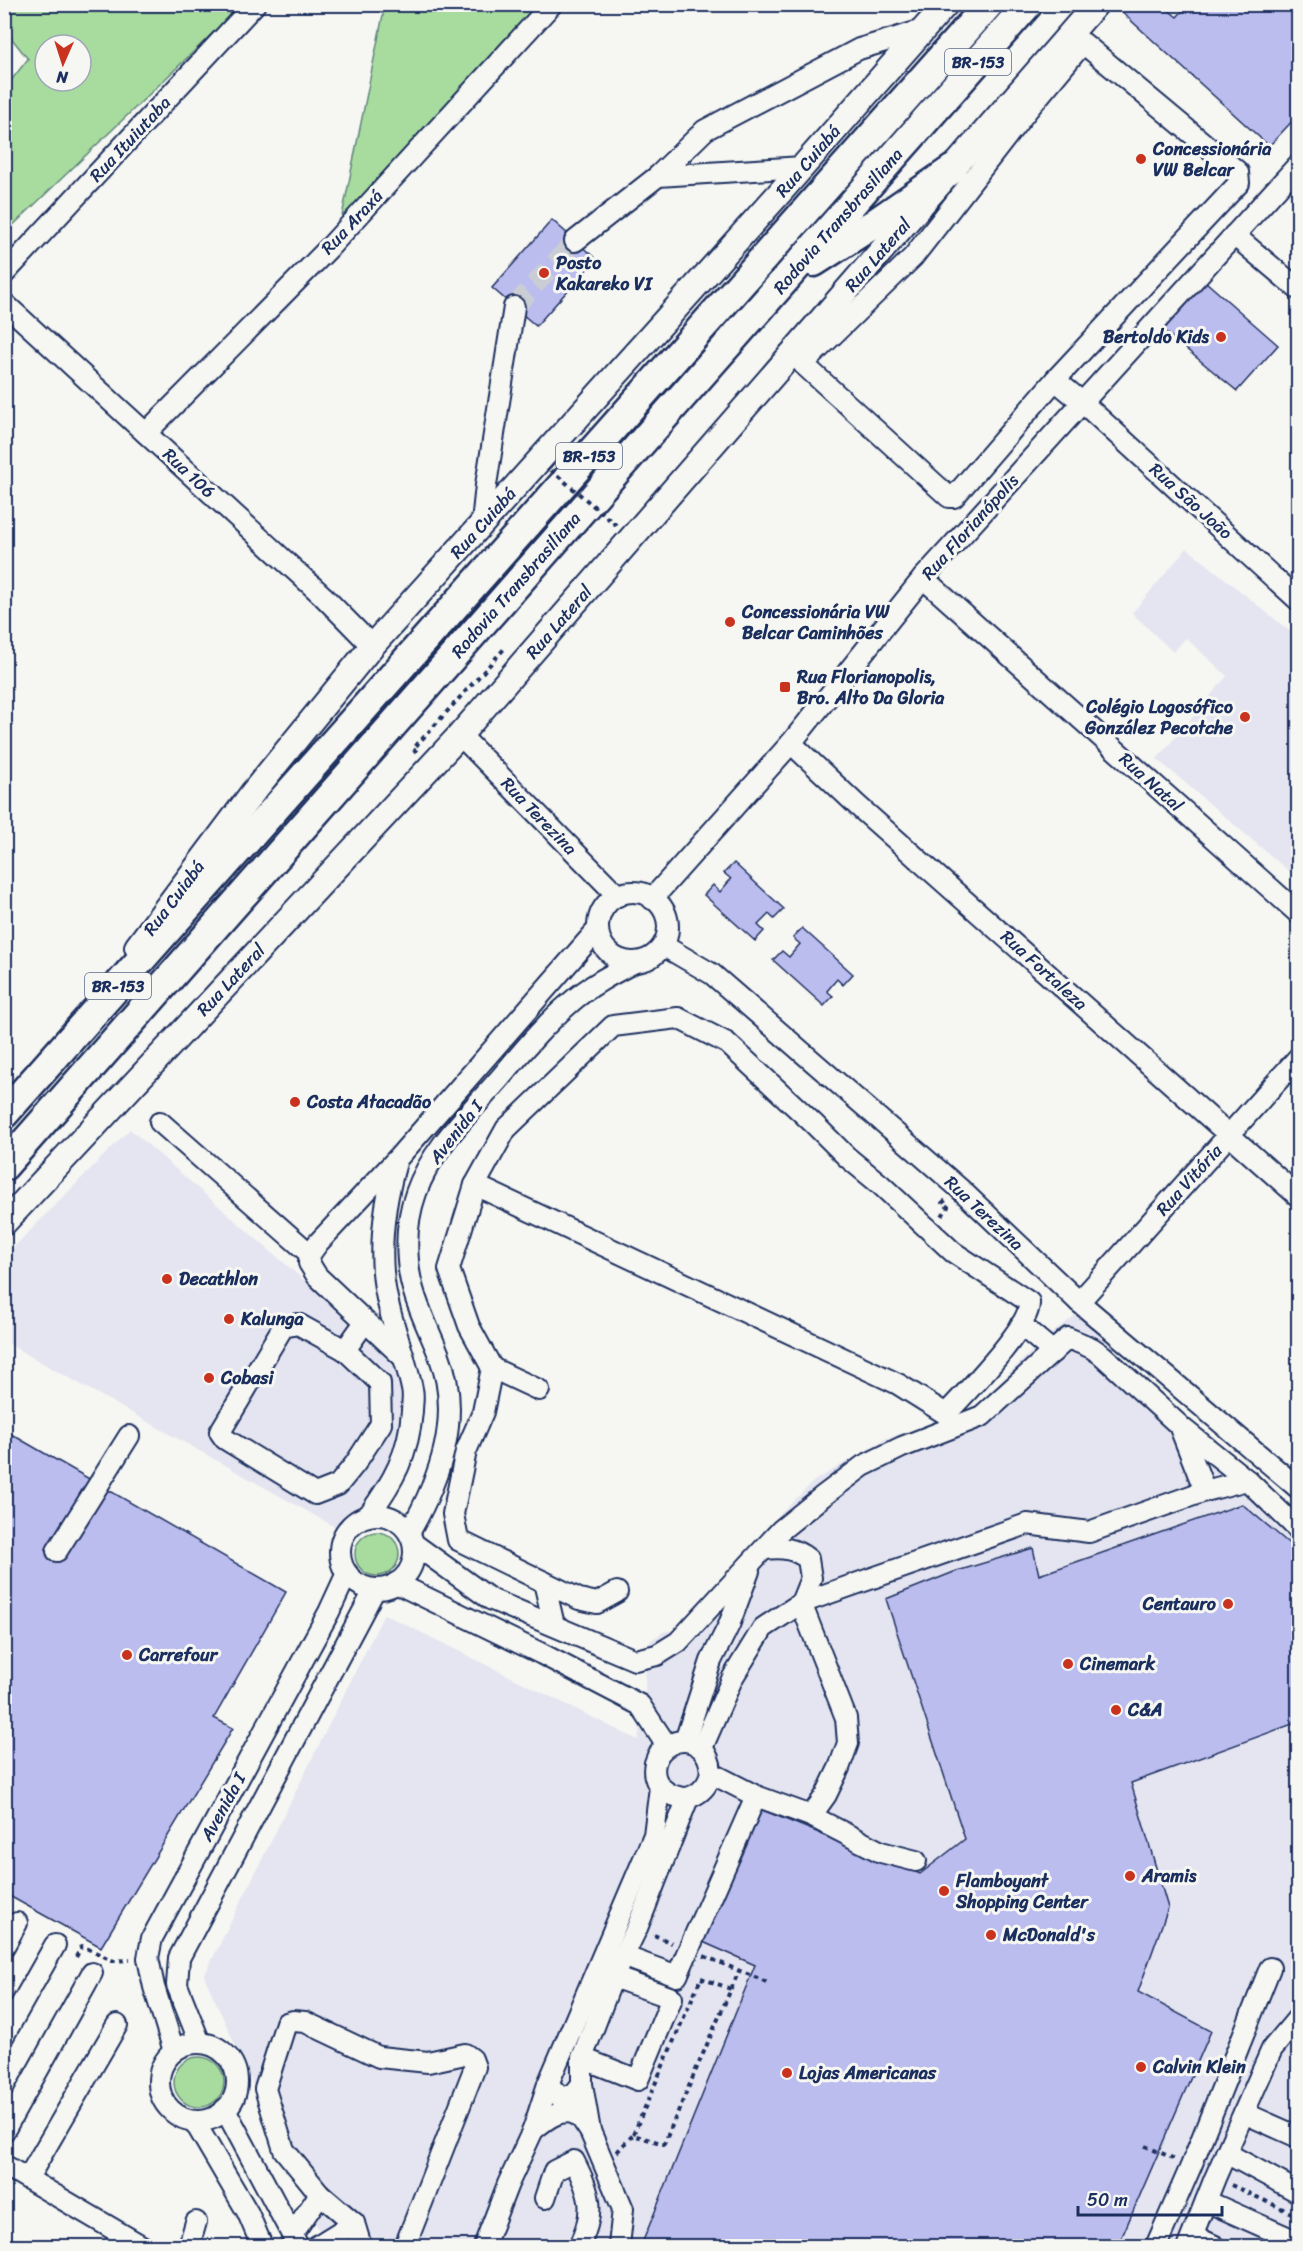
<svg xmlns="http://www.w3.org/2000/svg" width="1303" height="2251" font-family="Sriracha,sans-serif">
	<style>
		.built { fill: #e5e5f1 }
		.green { fill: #a8dc9e; stroke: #62867e; stroke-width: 1.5; fill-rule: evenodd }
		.building { fill: #bcbdef; stroke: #1b2f5e; stroke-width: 1.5 }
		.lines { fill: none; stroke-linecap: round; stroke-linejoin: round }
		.minor-tunnel { stroke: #caced4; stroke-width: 20; stroke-dasharray: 20 10; stroke-linecap: butt }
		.minor-casing { stroke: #1b2f5e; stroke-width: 24 }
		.major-casing { stroke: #1b2f5e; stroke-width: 28 }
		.highway-casing { stroke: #1b2f5e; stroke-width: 33 }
		.path { stroke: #1b2f5e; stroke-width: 4; stroke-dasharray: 4.5 4.5; stroke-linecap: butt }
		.minor { stroke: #f6f6f2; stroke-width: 20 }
		.major { stroke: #f6f6f2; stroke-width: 24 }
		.highway { stroke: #f6f6f2; stroke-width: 28 }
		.path-bridge { stroke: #1b2f5e; stroke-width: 4; stroke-dasharray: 4.5 4.5; stroke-linecap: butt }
		.poi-dot { fill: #c8321e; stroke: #f6f6f2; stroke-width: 2 }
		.labels { text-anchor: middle; stroke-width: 6; stroke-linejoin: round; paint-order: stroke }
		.shield { fill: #f6f6f2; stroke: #5d6b8a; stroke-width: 1.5 }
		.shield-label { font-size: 16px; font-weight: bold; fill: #1b2f5e }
		.street-label { font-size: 18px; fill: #1b2f5e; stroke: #f6f6f2 }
		.poi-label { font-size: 18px; font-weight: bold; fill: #1b2f5e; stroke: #f6f6f2; text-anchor: start }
	</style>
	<rect width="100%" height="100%" fill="#f6f6f2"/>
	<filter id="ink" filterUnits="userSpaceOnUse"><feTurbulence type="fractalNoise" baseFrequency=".0167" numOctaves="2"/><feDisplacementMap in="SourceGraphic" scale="12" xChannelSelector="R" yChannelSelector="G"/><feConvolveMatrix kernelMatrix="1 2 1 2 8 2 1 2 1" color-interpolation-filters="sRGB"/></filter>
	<g filter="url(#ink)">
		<g class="built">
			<path d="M1187,548L1298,638V879L1157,759L1227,676L1186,638L1173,652L1132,613Z"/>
			<path d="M130,1129L406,1369L415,1386L385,1489L356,1511L337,1528L5,1342V1256Z"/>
			<path d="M1077,1314L1298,1523V2246H326L204,1976L384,1614L638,1740L645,1690L646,1650L651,1640L665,1631L680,1630L700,1616L777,1517L814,1481L885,1439L959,1415L981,1401L1042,1341Z"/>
		</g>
		<g class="green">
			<path d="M5,5H242L5,233V88L28,59L5,30ZM45,45H81V81H45Z"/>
			<path d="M385,5H538L341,221Z"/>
			<circle cx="377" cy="1554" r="22"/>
			<circle cx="199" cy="2082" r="25"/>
		</g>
		<g class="building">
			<path d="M1117,4H1161L1177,17L1189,4H1298V115L1269,146L1115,6Z"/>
			<path d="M552,220L596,259L536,326L492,288Z"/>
			<path d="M1206,282L1278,345L1237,391L1163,330Z"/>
			<path d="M734,863L784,909L774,919L769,914L758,925L764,931L755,941L704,895L713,885L720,892L731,879L724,873Z"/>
			<path d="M802,928L853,974L843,985L837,979L827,991L833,996L824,1006L773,960L782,951L789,957L800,944L793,938Z"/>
			<path d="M4,1430L286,1592L214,1718L233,1728L101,1947L4,1893Z"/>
			<path d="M1242,1504L1298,1551V1722L1131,1783L1168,1908L1138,1992L1211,2031L1118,2246H641L755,1965L703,1942L760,1809L920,1874L965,1839L886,1599L954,1572L1033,1548L1039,1575Z"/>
		</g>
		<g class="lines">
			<path class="minor-tunnel" d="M514,307L575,241"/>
			<defs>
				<g id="minor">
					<path d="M1083,43L1238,172L1239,183L1055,380L954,497H949L803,364L913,257L1028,109Z"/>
					<path d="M658,176L802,167"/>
					<path d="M1234,235L1298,289"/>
					<path d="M575,241L658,176L705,130L859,49L926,29"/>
					<path d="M4,274L255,4"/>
					<path d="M4,303L323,596L372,646"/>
					<path d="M1055,380L1083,403L1298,600"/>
					<path d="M146,433L328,249L552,4"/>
					<path d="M482,523L486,485L514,307"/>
					<path d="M923,578L1298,913"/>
					<path d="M460,735L618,896"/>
					<path d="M791,743L858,806L1298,1196"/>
					<circle cx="633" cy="927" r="35"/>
					<path d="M652,899L791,743L923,578L1298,165"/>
					<path d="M664,946L712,974L959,1188L1079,1302L1298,1488"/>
					<path d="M160,1122L310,1254"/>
					<path d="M395,1161L318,1243L310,1254L309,1263L317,1276L404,1358"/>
					<path d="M475,1185L898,1384L946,1414L952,1425"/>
					<path d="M1079,1302L1298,1058"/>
					<path d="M298,1324L345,1350L380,1383L381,1424L355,1464L338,1485L315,1494L225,1439L220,1432L283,1327Z"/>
					<path d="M1021,1325L1053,1352"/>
					<path d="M345,1350L365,1322"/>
					<path d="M492,1368L483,1412L466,1451L453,1514L458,1540L579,1599L597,1603L617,1592"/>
					<path d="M539,1390L492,1368L469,1326L449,1269L475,1185L506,1129L613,1026L678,1018L727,1043L813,1123L847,1157L881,1185L953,1252L1029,1302C1032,1326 964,1394 946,1414"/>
					<path d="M1181,1427L1247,1480L1298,1529"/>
					<path d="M1205,1491L1247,1480"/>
					<circle cx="377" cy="1552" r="37"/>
					<path d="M368,1516C393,1482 409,1454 412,1411C412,1404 414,1396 412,1389C404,1350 386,1312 383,1272C380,1233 386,1196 397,1159L598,929"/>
					<path d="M409,1533C440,1479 463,1417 439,1355C427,1325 410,1294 408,1261C406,1238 408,1215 416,1193C432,1147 470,1113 501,1077C523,1051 544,1025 570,1003C589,986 612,974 635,962"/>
					<path d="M414,1544L490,1599L635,1660L657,1655L678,1642L781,1530L823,1496L863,1466L902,1447L982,1416L1068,1338L1092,1348L1102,1355L1179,1425L1205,1491L1089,1532L1027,1524L801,1603L763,1628L733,1677L702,1748"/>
					<path d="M57,1551L129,1436"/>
					<path d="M544,1582L554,1625"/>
					<path d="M396,1583L542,1654L640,1705L667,1746"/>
					<path d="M685,1741L711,1661L729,1625L749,1571"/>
					<path d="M711,1773L756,1796L811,1816L826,1795L839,1768L848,1743L846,1718L801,1603L811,1578L808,1559C794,1548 782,1547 765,1549"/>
					<path d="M811,1816L881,1852L916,1861"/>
					<path d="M4,1946L17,1923"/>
					<path d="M623,1956L677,1976L756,1796"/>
					<path d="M4,2035L55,1945"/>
					<circle cx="198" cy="2082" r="39"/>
					<path d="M200,2043L177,1985L179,1958L375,1589"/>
					<path d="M174,2051L154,1987L148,1958L152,1938L329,1612L347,1573"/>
					<path d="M582,2058L638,2080L672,1998L613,1977"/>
					<path d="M548,2084L561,2098L574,2094L582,2084"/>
					<path d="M225,2109L298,2246"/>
					<path d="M1244,2113L1298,2137"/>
					<path d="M194,2121L248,2213L262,2246"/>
					<path d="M533,2130C544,2121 561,2106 577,2115C582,2118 586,2126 590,2131"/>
					<path d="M4,2131L92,1973"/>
					<path d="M1226,2153L1298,2192"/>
					<path d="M4,2165L142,2246"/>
					<path d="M28,2178L117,2025"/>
					<path d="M545,2198L554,2171L574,2161C591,2195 596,2211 579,2246"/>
					<path d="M1206,2201L1298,2242"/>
					<path d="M292,2235L320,2194"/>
					<path d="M1193,2236L1215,2246"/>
					<path d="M189,2246L196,2222"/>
					<path d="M317,2246L354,2223"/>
					<path d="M361,2246L354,2223L320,2194L284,2150L265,2089L286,2023L293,2021L305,2022L379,2057L428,2062L465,2054L472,2059L475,2067L405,2246"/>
					<path d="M484,2246L508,2184L533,2130L548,2084L654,1835L660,1787"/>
					<path d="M619,2246L623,2209L590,2131L582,2084V2058L613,1977L637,1928L688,1798C732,1782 704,1726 669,1745C661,1749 657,1756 655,1763C650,1785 669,1798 688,1798"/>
					<path d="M1156,2246L1191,2166L1270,1968"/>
					<path d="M1188,2246L1215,2178L1272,2049L1298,2018"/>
				</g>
				<g id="major">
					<path d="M137,947L254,791L372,646L776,197L946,4"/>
					<path d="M4,1223L460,735L1096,4"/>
				</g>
				<g id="highway">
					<path d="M814,262L875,223L953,169"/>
					<path d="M4,1114L989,4"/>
					<path d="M4,1166L1028,4"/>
				</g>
			</defs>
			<use href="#minor" class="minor-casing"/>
			<use href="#major" class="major-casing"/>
			<use href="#highway" class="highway-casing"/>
			<g class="path">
				<path d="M417,752L413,749L504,649"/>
				<path d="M942,1216L948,1207L942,1203L946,1200"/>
				<path d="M654,1935L672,1943"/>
				<path d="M704,1956L769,1983"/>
				<path d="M76,1957L82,1946L114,1961L130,1960"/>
				<path d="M701,1978L731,1989L664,2144L633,2135Z"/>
				<path d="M731,1989L739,1971"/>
				<path d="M1145,2146L1175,2159"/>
				<path d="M617,2152L633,2135"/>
				<path d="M1231,2185L1298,2216"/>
			</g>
			<use href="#minor" class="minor"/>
			<use href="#major" class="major"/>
			<use href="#highway" class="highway"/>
			<path class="path-bridge" d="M551,470L616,525"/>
		</g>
	</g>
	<g class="poi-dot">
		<circle cx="1141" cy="159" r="6"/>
		<circle cx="544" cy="273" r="6"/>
		<circle cx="1221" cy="337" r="6"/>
		<circle cx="730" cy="622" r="6"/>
		<rect x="779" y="681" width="12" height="12" rx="3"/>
		<circle cx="1245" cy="717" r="6"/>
		<circle cx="295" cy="1102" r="6"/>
		<circle cx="167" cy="1279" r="6"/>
		<circle cx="229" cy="1319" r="6"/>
		<circle cx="209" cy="1378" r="6"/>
		<circle cx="1228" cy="1604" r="6"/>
		<circle cx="127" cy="1655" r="6"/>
		<circle cx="1068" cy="1664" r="6"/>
		<circle cx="1116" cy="1710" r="6"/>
		<circle cx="1130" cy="1876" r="6"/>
		<circle cx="944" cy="1891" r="6"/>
		<circle cx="991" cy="1935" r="6"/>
		<circle cx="1141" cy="2067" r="6"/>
		<circle cx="787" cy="2073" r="6"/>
	</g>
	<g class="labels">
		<g class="shield">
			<rect x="945" y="49" width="66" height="26" rx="4.5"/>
			<rect x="556" y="443" width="66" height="26" rx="4.5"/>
			<rect x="85" y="973" width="66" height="26" rx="4.5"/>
		</g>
		<g class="shield-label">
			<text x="978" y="68">BR-153</text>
			<text x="589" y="462">BR-153</text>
			<text x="118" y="992">BR-153</text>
		</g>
		<g class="street-label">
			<text transform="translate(130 139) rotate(-47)" y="6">Rua Ituiutaba</text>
			<text transform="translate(808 161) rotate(-49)" y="6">Rua Cuiabá</text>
			<text transform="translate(838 221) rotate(-49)" y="6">Rodovia Transbrasiliana</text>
			<text transform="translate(352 222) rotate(-47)" y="6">Rua Araxá</text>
			<text transform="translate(878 255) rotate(-49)" y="6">Rua Lateral</text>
			<text transform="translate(189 473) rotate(43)" y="6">Rua 106</text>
			<text transform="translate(1191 501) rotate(42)" y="6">Rua São João</text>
			<text transform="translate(483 523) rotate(-48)" y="6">Rua Cuiabá</text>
			<text transform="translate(970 527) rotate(-48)" y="6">Rua Florianópolis</text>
			<text transform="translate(516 585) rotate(-49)" y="6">Rodovia Transbrasiliana</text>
			<text transform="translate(559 622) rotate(-49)" y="6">Rua Lateral</text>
			<text transform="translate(1151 782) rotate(42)" y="6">Rua Natal</text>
			<text transform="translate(539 816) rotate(46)" y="6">Rua Terezina</text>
			<text transform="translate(174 898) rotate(-53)" y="6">Rua Cuiabá</text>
			<text transform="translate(1044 970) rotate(42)" y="6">Rua Fortaleza</text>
			<text transform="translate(231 980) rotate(-47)" y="6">Rua Lateral</text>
			<text transform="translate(456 1132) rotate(-52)" y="6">Avenida I</text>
			<text transform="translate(1189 1180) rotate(-48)" y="6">Rua Vitória</text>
			<text transform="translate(984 1213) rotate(43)" y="6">Rua Terezina</text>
			<text transform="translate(223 1807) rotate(-61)" y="6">Avenida I</text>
		</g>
		<g class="poi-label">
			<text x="1153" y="155">Concessionária<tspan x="1153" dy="21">VW Belcar</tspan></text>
			<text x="556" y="269">Posto<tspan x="556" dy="21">Kakareko VI</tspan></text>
			<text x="1209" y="343" text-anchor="end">Bertoldo Kids</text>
			<text x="742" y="618">Concessionária VW<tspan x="742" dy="21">Belcar Caminhões</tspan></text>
			<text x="797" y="683">Rua Florianopolis,<tspan x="797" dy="21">Bro. Alto Da Gloria</tspan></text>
			<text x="1233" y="713" text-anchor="end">Colégio Logosófico<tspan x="1233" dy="21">González Pecotche</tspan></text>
			<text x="307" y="1108">Costa Atacadão</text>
			<text x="179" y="1285">Decathlon</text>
			<text x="241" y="1325">Kalunga</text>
			<text x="221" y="1384">Cobasi</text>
			<text x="1216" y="1610" text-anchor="end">Centauro</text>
			<text x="139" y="1661">Carrefour</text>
			<text x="1080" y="1670">Cinemark</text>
			<text x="1128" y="1716">C&amp;A</text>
			<text x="1142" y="1882">Aramis</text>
			<text x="956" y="1887">Flamboyant<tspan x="956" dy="21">Shopping Center</tspan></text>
			<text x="1003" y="1941">McDonald's</text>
			<text x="1153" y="2073">Calvin Klein</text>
			<text x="799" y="2079">Lojas Americanas</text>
		</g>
	</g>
	<rect width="1303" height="2251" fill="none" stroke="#f6f6f2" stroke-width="24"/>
	<rect x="12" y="12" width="1279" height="2227" fill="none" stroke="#1b2f5e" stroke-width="2" filter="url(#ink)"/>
	<g transform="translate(63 63) rotate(183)"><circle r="28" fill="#f6f6f2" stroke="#9ea6b7" stroke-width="1.5"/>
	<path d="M0-4.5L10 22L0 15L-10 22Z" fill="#c8321e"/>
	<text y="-9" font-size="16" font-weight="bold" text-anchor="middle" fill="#1b2f5e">N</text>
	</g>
	<path d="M1078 2206v9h144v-9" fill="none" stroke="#1b2f5e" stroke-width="3"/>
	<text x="1087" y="2206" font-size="18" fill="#1b2f5e" stroke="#f6f6f2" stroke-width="4.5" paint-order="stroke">50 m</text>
</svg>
